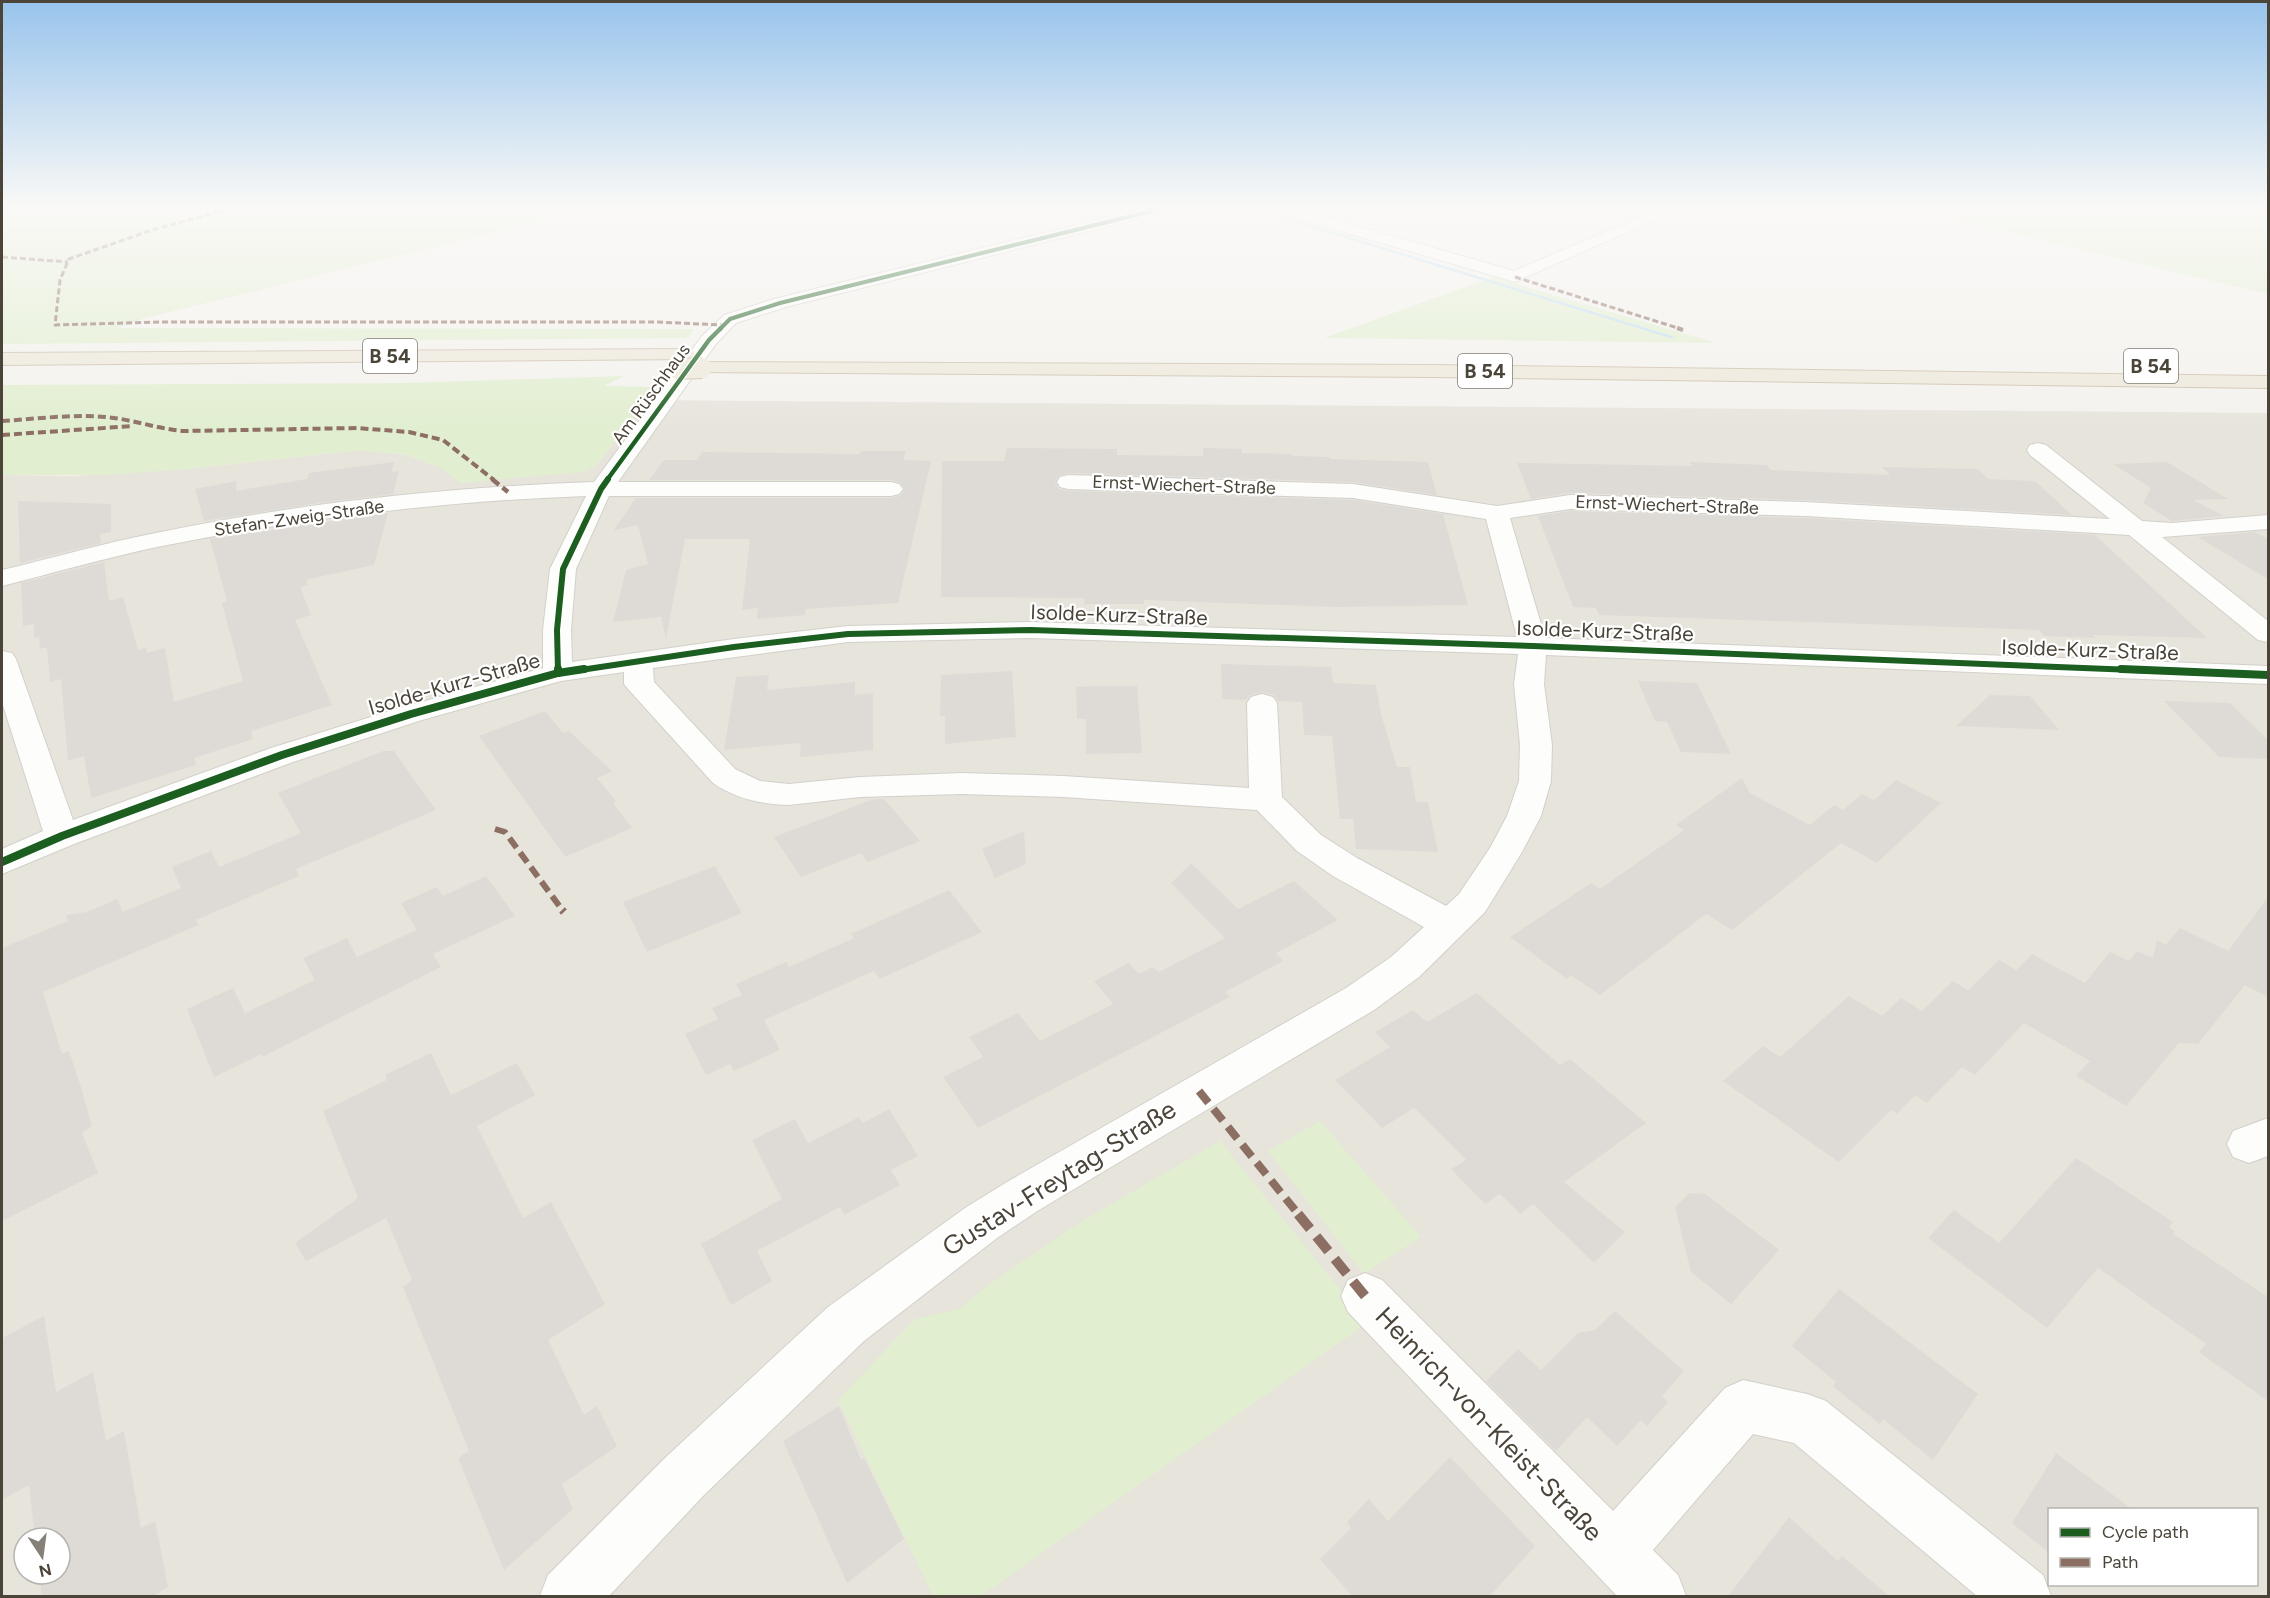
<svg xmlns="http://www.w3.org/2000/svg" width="2270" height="1598" font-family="Figtree,sans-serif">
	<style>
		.residential { fill: #e7e4dc; fill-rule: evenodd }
		.green { fill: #e1eecf }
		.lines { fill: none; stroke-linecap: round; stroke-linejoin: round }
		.stream { fill: #c0ddf1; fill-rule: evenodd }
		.building { fill: #dedbd6 }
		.street-casing { stroke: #d2d0cb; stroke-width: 2 }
		.highway-casing { stroke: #ccbfa9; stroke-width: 2 }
		.street { fill: #fdfdfc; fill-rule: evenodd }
		.highway { fill: #ede8db; fill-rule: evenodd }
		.highway-bridge-casing { stroke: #ccbfa9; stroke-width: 22; stroke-linecap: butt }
		.highway-bridge { stroke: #ede8db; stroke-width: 20 }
		.quiet-far5 { stroke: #8d6e63; stroke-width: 3; stroke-dasharray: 6 3; stroke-linecap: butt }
		.quiet-far4 { stroke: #8d6e63; stroke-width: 4; stroke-dasharray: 8 4; stroke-linecap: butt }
		.quiet-far3 { stroke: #8d6e63; stroke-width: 4.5; stroke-dasharray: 9 4.5; stroke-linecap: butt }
		.quiet-far2 { stroke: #8d6e63; stroke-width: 6; stroke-dasharray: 12 6; stroke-linecap: butt }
		.quiet-far1 { stroke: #8d6e63; stroke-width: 8; stroke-dasharray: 15 8; stroke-linecap: butt }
		.quiet { stroke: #8d6e63; stroke-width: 10; stroke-dasharray: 19 10; stroke-linecap: butt }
		.cycleway-far3-casing { stroke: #fff; stroke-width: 5 }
		.cycleway-far2-casing { stroke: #fff; stroke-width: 7 }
		.cycleway-far1-casing { stroke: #fff; stroke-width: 9 }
		.cycleway-casing { stroke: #fff; stroke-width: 11 }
		.cycleway-far3 { stroke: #1b5e20; stroke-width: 4 }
		.cycleway-far2 { stroke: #1b5e20; stroke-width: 4.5 }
		.cycleway-far1 { stroke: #1b5e20; stroke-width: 6 }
		.cycleway { stroke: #1b5e20; stroke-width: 8 }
		.labels { text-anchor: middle; stroke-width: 4.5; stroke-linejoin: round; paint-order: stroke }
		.far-street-label { font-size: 18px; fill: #4b4439; stroke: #fff }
		.shield { fill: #fff; stroke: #817c74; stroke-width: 1.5 }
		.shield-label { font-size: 20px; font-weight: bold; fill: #4b4439 }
		.street-label { font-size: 21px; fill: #4b4439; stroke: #fff }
		.near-street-label { font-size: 26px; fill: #4b4439; stroke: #fff }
	</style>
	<rect width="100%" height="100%" fill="#f4f2ee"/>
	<path class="residential" d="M646,400L2268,413V1596H2V475L73,476L186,469L360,450L407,455L442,468L461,483L596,466ZM2050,1510H2256V1584H2050ZM24,1538H60V1574H24Z"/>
	<g class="green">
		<path d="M2,209H591L145,318L118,328L694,329L688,338L2,344Z"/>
		<path d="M1909,209H2268V294Z"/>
		<path d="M1493,277L1716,343L1324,338Z"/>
		<path d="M624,376L604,386L652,387L646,400L596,466L582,472L461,483L442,468L407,455L360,450L186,469L106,475H2V385L403,383Z"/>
		<path d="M1320,1121L1421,1237L1364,1274L1268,1151Z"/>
		<path d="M1220,1141L1367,1323L981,1596H933L838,1400L915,1319L959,1309L991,1283L1084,1220Z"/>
	</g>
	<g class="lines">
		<path class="stream" d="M1251,209H1260L1675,337L1670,338Z"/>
	</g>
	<g class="building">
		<path d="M1007,448L1117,449V455L1203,456V448L1242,449V453L1292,454L1293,456L1329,457L1330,459L1428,462L1437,495L1353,482L1068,473L1058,476L1055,483L1059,489L1068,491L1353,500L1443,514L1468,605L1336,607L1144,600V604H1084L1085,598L941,597L942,461H1004Z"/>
		<path d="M861,451H906L903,460L931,461L898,603L806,609L805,615L757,619L758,608L742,610L750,539H685L666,639L661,617L613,622L626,570L648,564L638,525L614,530L636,498H891L900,496L905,489L900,482L891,480H649L664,460H697L702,452L860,454Z"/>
		<path d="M394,462L392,472L399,471L393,494L319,503L204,521L195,489L237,481L236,491L307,479L309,473Z"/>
		<path d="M1689,462L1767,465L1771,470L1890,475L1882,467L1978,469L1988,479L2035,481L2072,515L1805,500L1570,493L1531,499L1517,463L1694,466Z"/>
		<path d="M2167,462L2228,499L2193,500L2224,516L2172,521L2143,503L2151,488L2113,464Z"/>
		<path d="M18,501L111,504V532L100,534L101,543L20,563Z"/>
		<path d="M1570,511L1805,518L2095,535L2207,638L2093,635L2096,638L2044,636L2039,630L1599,615L1596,608L1573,607L1538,516Z"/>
		<path d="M388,513L374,565L309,579L306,582L308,585L300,587L311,615L295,620L332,705L251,731L253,739L194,758L196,765L91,798L84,756L68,761L61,679L50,682L47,647L40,649L39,637L34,638V624L23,626L21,583L104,562L109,601L123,597L138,650L146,648L147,653L165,648L174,702L243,681L222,603L227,601L210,539Z"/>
		<path d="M2255,532L2268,539V579L2198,537Z"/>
		<path d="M1221,664L1331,667L1333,683L1376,685L1381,714L1397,767H1410L1416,802H1428L1438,852L1356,849L1353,819H1340L1332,736L1304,735L1302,702L1278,701L1274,695L1263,692L1250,695L1246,700L1222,699Z"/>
		<path d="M1012,671L1016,737L945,744V716H940L941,675Z"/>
		<path d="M769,675L767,690L855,682V695L873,693V750L800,757L801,743L724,750L736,677Z"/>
		<path d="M1638,681L1697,683L1731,754L1681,752L1667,722L1655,721Z"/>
		<path d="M1094,686H1137L1142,753L1086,754V719H1077L1076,687Z"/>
		<path d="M1990,695L2030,696L2059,730L1956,726Z"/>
		<path d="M2164,701L2230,703L2268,740V759L2219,757Z"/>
		<path d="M545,711L563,733L569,731L612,771L597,778L616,801L613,803L632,828L565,857L479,736Z"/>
		<path d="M383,751H394L436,810L296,869L299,876L196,920L198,925L43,992L62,1054L69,1051L81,1087L92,1126L82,1133L98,1173L2,1221V948L68,921L66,915L87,912L117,899L123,912L181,888L172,867L211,851L219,867L301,833L278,793Z"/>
		<path d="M1742,778L1750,793L1810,825L1834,805L1843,810L1862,794L1874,800L1896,780L1941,803L1877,863L1841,843L1732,930L1706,914L1600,995L1571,975L1567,979L1510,937L1591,883L1600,889L1684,830L1676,825Z"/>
		<path d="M874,799H884L920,841L868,862L861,853L801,877L774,837Z"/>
		<path d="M1024,831L1026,864L995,878L982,849Z"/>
		<path d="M1191,863L1238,909L1294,881L1338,920L1276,953L1283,961L1225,992L1230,997L978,1128L943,1077L983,1057L969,1037L1018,1013L1040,1041L1113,1004L1094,981L1129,963L1139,974L1153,967L1159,972L1225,938L1171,883Z"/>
		<path d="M715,866L742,913L647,952L623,902Z"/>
		<path d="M486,876L515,916L433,954L441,967L262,1057L261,1054L214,1077L187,1009L233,988L245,1013L315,980L303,958L347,938L357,957L417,930L401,903L437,887L443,896Z"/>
		<path d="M949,890L982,932L880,979L874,971L764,1020L780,1050L734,1071L730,1064L706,1075L685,1034L718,1019L712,1008L742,995L736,984L786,962L789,967L854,938L851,934Z"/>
		<path d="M2268,897V997L2245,985L2198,1044L2179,1043L2126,1106L2076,1076L2090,1061L2024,1023L1975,1075L1962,1067L1927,1103L1915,1095L1897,1114L1891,1110L1839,1162L1723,1081L1763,1046L1780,1057L1849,996L1882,1016L1901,998L1922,1011L1953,981L1968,990L1999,960L2016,970L2032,954L2085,983L2110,952L2129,961L2137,951L2153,958L2157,940L2166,945L2180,928L2228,951Z"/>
		<path d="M1477,993L1560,1065L1570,1059L1646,1123L1564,1182L1625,1232L1594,1263L1533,1204L1520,1214L1500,1194L1485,1204L1451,1169L1466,1160L1414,1108L1382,1128L1335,1080L1390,1047L1375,1032L1413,1010L1427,1022Z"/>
		<path d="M431,1053L451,1095L517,1063L535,1095L477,1126L523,1218L551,1202L605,1304L548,1340L584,1415L597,1406L617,1446L562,1484L573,1509L504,1570L458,1458L469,1451L403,1287L412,1280L386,1218L306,1261L295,1243L358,1198L323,1111L387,1080L385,1075Z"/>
		<path d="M889,1109L918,1156L891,1170L900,1185L844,1215L840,1207L757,1251L772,1281L731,1305L701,1244L782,1199L752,1140L795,1119L808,1143L859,1117L863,1123Z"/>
		<path d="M2076,1158L2173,1222L2169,1227L2175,1231L2173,1234L2268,1297V1401L2199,1352L2206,1344L2098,1268L2047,1328L1928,1238L1954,1210L1999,1243Z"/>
		<path d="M1690,1193L1705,1194L1779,1250L1731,1304L1691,1272L1675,1207Z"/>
		<path d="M1839,1289L1978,1394L1933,1460L1883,1419L1880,1424L1856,1405L1833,1386L1836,1382L1792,1346Z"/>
		<path d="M1615,1311L1684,1371L1662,1396L1668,1402L1647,1426L1641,1420L1617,1446L1587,1417L1556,1451L1486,1381L1518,1349L1541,1370L1578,1333L1595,1330Z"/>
		<path d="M44,1316L56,1392L93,1372L106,1441L124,1431L141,1528L155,1521L168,1587L153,1596H42L39,1574H60V1538H35L29,1485L2,1500V1338Z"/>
		<path d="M839,1406L861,1460L864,1458L904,1539L847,1583L783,1441Z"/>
		<path d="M2056,1453L2132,1509H2049V1553L2012,1523Z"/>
		<path d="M1450,1457L1535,1546L1490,1596H1352L1320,1559L1351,1528L1347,1522L1369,1499L1388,1521Z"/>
		<path d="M1789,1517L1838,1561L1842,1556L1889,1596H1728Z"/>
	</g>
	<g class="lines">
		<defs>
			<g id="street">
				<path d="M1141,209H1167L1165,212L786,307L736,323L716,344L618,482H891L899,484L903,489L899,494L891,496H609L576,569L571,630L572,662L734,639L848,626L1031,622L1517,637L1486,519L1353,498L1068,489L1060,487L1057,482L1060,477L1068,475L1353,484L1497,506L1570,495L1805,502L2110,519L2030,455L2027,450L2030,445L2038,443L2046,445L2142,521L2172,523L2268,515V529L2162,537L2268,621V642L2258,640L2129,535L1805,516L1570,509L1510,518L1545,638L2268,666V684L1546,655L1544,684L1552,745L1551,781L1541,816L1522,852L1485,912L1419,977L1374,1010L1039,1210L997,1238L864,1341L704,1495L609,1596H540L548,1575L666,1457L828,1307L965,1208L1007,1182L1346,988L1391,957L1424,927L1333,876L1297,851L1257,810L1063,797L962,794L860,797L789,805C761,804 736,799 713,783L629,690L624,684V672L561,681L422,720L293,762L74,844L2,874V849L43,831L2,702V651L12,653L16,659L73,820L271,748L400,708L543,668V630L550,569L586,496C442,501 297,519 157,547C105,558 53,573 2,586V570C53,558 104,543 156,533C300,503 448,487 594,482L702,336L724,315L774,299ZM1031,638L1518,654L1514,684L1520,745L1519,781L1507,816L1490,848L1459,894L1446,906L1357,858L1321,835L1282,797L1277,703L1273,697L1262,694L1251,697L1247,703L1249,788L1063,776L962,773L860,777L789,784L760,781L735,769L654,682L653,668L848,642Z"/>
				<path d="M1274,209H1298L1514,271L1659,209H1679L1515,282L1276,212Z"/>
				<path d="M2268,1118V1156L2249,1163L2233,1157L2227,1144L2233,1131Z"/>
				<path d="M1365,1273L1382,1280L1613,1511L1725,1388L1743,1380L1807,1394L1826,1401L2043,1575L2051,1596H1977L1794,1443L1753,1434L1653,1550L1678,1575L1686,1596H1617L1348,1312L1341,1296L1348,1280Z"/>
			</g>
			<g id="highway">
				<path d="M686,349L693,351L695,355L693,359L2,365V353Z"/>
				<path d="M702,362L1433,365L2268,376V388L1433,377L695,372L692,368L695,364Z"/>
			</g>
		</defs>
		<use href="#street" class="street-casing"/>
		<use href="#highway" class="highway-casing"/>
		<use href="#street" class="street"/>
		<use href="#highway" class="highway"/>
		<defs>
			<path id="highway-bridge" d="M677,369L702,368"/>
		</defs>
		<use href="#highway-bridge" class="highway-bridge-casing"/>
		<use href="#highway-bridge" class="highway-bridge"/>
		<g class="quiet-far5">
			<path d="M228,209L152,230L69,259L60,280L55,325L162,322H658L722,325"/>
			<path d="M2,257L68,262"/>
			<path d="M1515,277L1681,329"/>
		</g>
		<g class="quiet-far4">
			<path d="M1677,328L1683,330"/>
			<path d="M2,421C36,419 71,414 105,417C132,419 157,429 184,431L357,428L409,432L443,440L494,480"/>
			<path d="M2,435L133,426"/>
		</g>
		<path class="quiet-far3" d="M492,479L508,492"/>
		<path class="quiet-far2" d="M495,829L505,832L563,911"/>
		<g class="quiet-far1">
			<path d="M562,910L564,912"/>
			<path d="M1199,1091L1299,1215"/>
		</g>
		<path class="quiet" d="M1298,1214L1365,1296"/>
		<defs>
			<path id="cycleway-far3" d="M720,329L730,319L780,303L1160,209"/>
			<path id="cycleway-far2" d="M607,480L709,340L721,328"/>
			<g id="cycleway-far1">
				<path d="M558,671L557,630L563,569L601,489L608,479"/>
				<path d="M574,671L734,647L848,634L1031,630L1533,646L2159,671"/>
			</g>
			<g id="cycleway">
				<path d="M558,669V673"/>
				<path d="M2121,669L2268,675"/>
				<path d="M2,862L62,836L282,755L411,714L558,673L584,669"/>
			</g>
		</defs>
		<use href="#cycleway-far3" class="cycleway-far3-casing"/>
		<use href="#cycleway-far2" class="cycleway-far2-casing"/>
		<use href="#cycleway-far1" class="cycleway-far1-casing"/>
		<use href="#cycleway" class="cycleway-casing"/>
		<use href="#cycleway-far3" class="cycleway-far3"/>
		<use href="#cycleway-far2" class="cycleway-far2"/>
		<use href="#cycleway-far1" class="cycleway-far1"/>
		<use href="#cycleway" class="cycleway"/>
	</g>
	<linearGradient id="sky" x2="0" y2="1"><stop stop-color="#98c4ec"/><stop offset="0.48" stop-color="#faf9f7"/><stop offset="1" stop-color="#faf9f7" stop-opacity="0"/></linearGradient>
	<rect width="2270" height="433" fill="url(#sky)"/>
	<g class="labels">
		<g class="far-street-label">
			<text transform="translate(651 394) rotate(-54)" y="6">Am Rüschhaus</text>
			<text transform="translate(1184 485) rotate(2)" y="6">Ernst-Wiechert-Straße</text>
			<text transform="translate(1667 505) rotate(2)" y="6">Ernst-Wiechert-Straße</text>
			<text transform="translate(299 518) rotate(-8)" y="6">Stefan-Zweig-Straße</text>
		</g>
		<g class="shield">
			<rect x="363" y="339" width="54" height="34" rx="4.5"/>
			<rect x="2124" y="349" width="54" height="34" rx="4.5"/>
			<rect x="1458" y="354" width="54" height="34" rx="4.5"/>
		</g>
		<g class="shield-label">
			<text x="390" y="363">B 54</text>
			<text x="2151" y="373">B 54</text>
			<text x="1485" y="378">B 54</text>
		</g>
		<g class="street-label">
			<text transform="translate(1119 615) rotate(2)" y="7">Isolde-Kurz-Straße</text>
			<text transform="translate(1605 631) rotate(2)" y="7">Isolde-Kurz-Straße</text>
			<text transform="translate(2090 650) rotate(2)" y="7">Isolde-Kurz-Straße</text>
			<text transform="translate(454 684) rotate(-16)" y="7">Isolde-Kurz-Straße</text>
		</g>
		<g class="near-street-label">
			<text transform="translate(1059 1178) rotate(-32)" y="9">Gustav-Freytag-Straße</text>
			<text transform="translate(1489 1424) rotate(46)" y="9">Heinrich-von-Kleist-Straße</text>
		</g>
	</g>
	<rect width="2270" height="1598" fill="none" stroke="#4b4439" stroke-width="6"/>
	<rect x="2048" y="1508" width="210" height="78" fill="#ffffff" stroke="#b7b4b0" stroke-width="1.5"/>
	<rect x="2060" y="1528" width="30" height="9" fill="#1b5e20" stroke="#b7b4b0" stroke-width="1.5"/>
	<text x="2102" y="1538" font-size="18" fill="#4b4439">Cycle path</text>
	<rect x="2060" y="1558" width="30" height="9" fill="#8d6e63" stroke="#b7b4b0" stroke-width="1.5"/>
	<text x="2102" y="1568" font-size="18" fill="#4b4439">Path</text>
	<g transform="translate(42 1556) rotate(167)"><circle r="28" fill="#ffffff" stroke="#b7b4b0" stroke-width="1.5"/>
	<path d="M0-4.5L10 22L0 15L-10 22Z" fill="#868178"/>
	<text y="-9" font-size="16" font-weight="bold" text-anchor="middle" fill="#4b4439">N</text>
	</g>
</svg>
